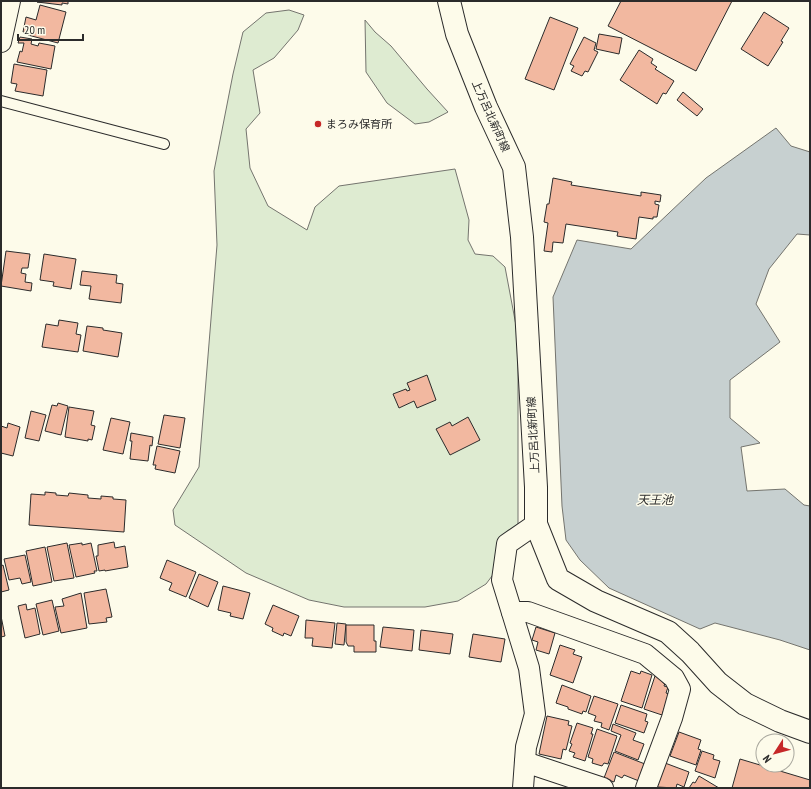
<svg xmlns="http://www.w3.org/2000/svg" width="811" height="789" font-family="'PT Sans Narrow','Noto Sans JP',sans-serif">
	<style>
		.green { fill: #deebd1; stroke: #74746e }
		.water { fill: #c7d0d0; stroke: #74746e }
		.building { fill: #f2b8a0; stroke: #2b2b2b }
		.lines { fill: none; stroke-linecap: round; stroke-linejoin: round }
		.service-casing { stroke: #2b2b2b; stroke-width: 12 }
		.minor-casing { stroke: #2b2b2b; stroke-width: 22 }
		.secondary-casing { stroke: #2b2b2b; stroke-width: 24 }
		.service { stroke: #fdfbea; stroke-width: 10 }
		.minor { stroke: #fdfbea; stroke-width: 20 }
		.secondary { stroke: #fdfbea; stroke-width: 22 }
		.poi-dot { fill: #c62828; stroke: #fdfbea; stroke-width: 1.5 }
		.labels { text-anchor: middle; stroke-width: 3; stroke-linejoin: round; paint-order: stroke }
		.street-label { font-size: 11px; fill: #2b2b2b; stroke: #fdfbea }
		.poi-label { font-size: 11px; fill: #2b2b2b; stroke: #fdfbea; text-anchor: start }
		.water-label { font-size: 12px; font-style: italic; fill: #2b2b2b; stroke: #fdfbea }
	</style>
	<rect width="100%" height="100%" fill="#fdfbea"/>
	<g class="green">
		<path d="M289,10L304,15L298,30L274,58L253,70L260,113L246,129L250,168L268,206L307,230L315,207L339,186L455,169L469,220L468,240L475,254L493,256L505,267L518,336V528L507,556L486,584L458,601L425,607H344L309,600L246,573L175,525L173,510L199,467L217,245L214,171L233,74L243,32L266,13Z"/>
		<path d="M365,20L375,32L391,46L427,89L448,112L429,122L415,124L387,103L366,72Z"/>
	</g>
	<path class="water" d="M776,128L791,146L810,152V235L797,234L769,269L756,304L780,342L730,380V418L760,443L741,447L747,491L785,489L804,505L810,506V650L780,640L715,623L700,629L609,588L580,560L566,540L562,506L553,297L577,240L631,249L706,178Z"/>
	<g class="building">
		<path d="M68,1V4L62,3V5L37,2Z"/>
		<path d="M621,1H732L696,71L608,26Z"/>
		<path d="M40,5L66,12L58,43L28,35L29,33L23,32L26,17L36,20Z"/>
		<path d="M764,12L789,28L781,41L783,42L768,66L741,49Z"/>
		<path d="M550,17L578,28L554,90L525,79Z"/>
		<path d="M599,34L622,38L619,54L596,49Z"/>
		<path d="M20,37L32,39L31,44L38,46L39,43L55,46L51,69L17,62L20,51L22,52L24,43H18Z"/>
		<path d="M584,37L596,43L594,50L598,52L588,72L585,71L582,76L571,71L574,66L570,64Z"/>
		<path d="M639,50L653,59L651,63L657,67L655,69L674,81L666,94L663,93L657,104L620,80Z"/>
		<path d="M14,64L47,70L43,96L15,91L17,84L11,83Z"/>
		<path d="M683,92L703,109L697,116L677,100Z"/>
		<path d="M553,178L572,182L571,185L641,196V192L661,195L660,202L655,201V204L659,205L657,217H653V219L639,217L636,239L617,236L618,232L566,224L563,243L553,242L552,252L544,251L548,223L544,222L547,204H549Z"/>
		<path d="M6,251L30,254L28,268H22L21,273L26,274L25,282L32,283L31,291L1,286Z"/>
		<path d="M44,254L76,259L71,289L53,286L54,282L40,280Z"/>
		<path d="M82,271L117,275L116,283L123,284L121,303L89,299L91,286L80,285Z"/>
		<path d="M59,320L78,323L76,334L81,335L78,352L42,347L46,324L58,326Z"/>
		<path d="M87,326L103,328V330L122,333L118,357L83,351Z"/>
		<path d="M427,375L436,400L417,408L414,401L399,408L393,394L406,389L407,391L410,390L407,383Z"/>
		<path d="M58,403L68,406L61,435L45,431L52,405L57,406Z"/>
		<path d="M69,407L94,411L91,425L95,426L92,440L88,439V441L65,437Z"/>
		<path d="M31,411L46,415L39,441L25,438Z"/>
		<path d="M164,415L185,418L180,448L158,444Z"/>
		<path d="M468,417L480,440L450,455L436,429L450,422L452,426Z"/>
		<path d="M111,418L130,422L123,454L103,450Z"/>
		<path d="M8,423L20,427L13,456L1,453V426L7,428Z"/>
		<path d="M131,433L153,437L152,446L150,445L148,461L130,459L132,441H130Z"/>
		<path d="M157,446L180,451L175,473L155,469L156,465H153Z"/>
		<path d="M45,492L56,493V495L68,496L69,493L88,495V498L101,499V496L113,497V499L126,500L124,532L29,525L31,494L45,495Z"/>
		<path d="M114,542L115,548L125,546L128,567L105,571V570L99,571L96,556H98V545Z"/>
		<path d="M67,543L74,578L54,581L47,547Z"/>
		<path d="M82,543V545L91,543L97,571H94L95,573L76,577L69,545Z"/>
		<path d="M45,547L52,582L33,586L26,551Z"/>
		<path d="M25,555L31,582L22,584L20,578L9,580L4,559Z"/>
		<path d="M167,560L196,572L186,597L169,590L172,583L160,578Z"/>
		<path d="M3,565L9,590L1,592V566Z"/>
		<path d="M199,574L218,582L208,607L189,598Z"/>
		<path d="M223,586L250,593L243,619L230,616L231,613L218,610Z"/>
		<path d="M106,589L112,617L106,618L107,622L89,624L84,593Z"/>
		<path d="M81,593L87,628L61,633L55,607L64,606L62,599Z"/>
		<path d="M52,600L59,631L43,635L36,604Z"/>
		<path d="M26,604L27,610L35,608L40,634L25,638L18,606Z"/>
		<path d="M273,605L299,616L291,636L284,633L283,636L272,631L273,628L265,624Z"/>
		<path d="M1,616L5,636L1,637Z"/>
		<path d="M306,620L335,623L332,648L312,646L313,638H305Z"/>
		<path d="M337,623L346,624L344,645L335,644Z"/>
		<path d="M346,625H374V641H376V652H354V646H348L346,642Z"/>
		<path d="M383,627L414,630L412,651L380,647Z"/>
		<path d="M536,627L555,633L549,654L536,650L538,642L532,640Z"/>
		<path d="M421,630L453,634L450,654L419,650Z"/>
		<path d="M473,634L505,639L501,662L469,657Z"/>
		<path d="M560,645L575,650L573,654L582,657L573,683L550,675Z"/>
		<path d="M631,671L640,674L641,671L652,675L642,708L621,701Z"/>
		<path d="M655,676L664,679L663,683H665L664,686L668,687L666,693L669,694L662,715L644,709Z"/>
		<path d="M562,685L591,696L586,712L583,711L582,714L568,709V707L556,703Z"/>
		<path d="M594,696L618,704L609,730L601,727L602,723L594,721L596,716L588,713Z"/>
		<path d="M621,705L647,714L645,721L648,722L644,733L615,723Z"/>
		<path d="M547,716L569,721L568,725L572,726L566,750L563,749L561,759L539,754Z"/>
		<path d="M577,723L593,728L591,734H593L585,761L573,757L575,753L569,751L572,744L570,743Z"/>
		<path d="M613,724L636,733L633,740L644,744L638,760L615,751L621,735L611,731Z"/>
		<path d="M597,729L617,736L608,764L604,763L602,766L592,763L593,759L588,757Z"/>
		<path d="M679,732L701,740L698,749L701,750L696,765L670,756Z"/>
		<path d="M702,751L714,755L713,759L720,761L715,778L695,771Z"/>
		<path d="M614,752L645,764L639,781L624,775L622,778L616,775L614,782L604,778Z"/>
		<path d="M740,759L810,780V788H732Z"/>
		<path d="M665,763L689,772L684,787L677,784L676,788L657,787Z"/>
		<path d="M699,776L719,788H689L693,782L695,783Z"/>
	</g>
	<g class="lines">
		<defs>
			<path id="service" d="M1,101L164,144"/>
			<g id="minor">
				<path d="M1,42L10,1"/>
				<path d="M512,612H528L645,654L674,678L680,689L672,718L646,788"/>
				<path d="M525,762L603,788"/>
				<path d="M523,788L526,747L535,714L529,668L502,580L507,544L536,524"/>
			</g>
			<path id="secondary" d="M449,1L457,34L486,107L514,167L522,237L536,487V524L558,579L596,601L668,632L690,652L718,683L745,704L780,721L810,732"/>
		</defs>
		<use href="#service" class="service-casing"/>
		<use href="#minor" class="minor-casing"/>
		<use href="#secondary" class="secondary-casing"/>
		<use href="#service" class="service"/>
		<use href="#minor" class="minor"/>
		<use href="#secondary" class="secondary"/>
	</g>
	<circle class="poi-dot" cx="318" cy="124" r="4"/>
	<g class="labels">
		<g class="street-label">
			<text transform="translate(491 116) rotate(66)" y="4">上万呂北新町線</text>
			<text transform="translate(533 435) rotate(-93)" y="4">上万呂北新町線</text>
		</g>
		<g class="poi-label">
			<text x="326" y="128">まろみ保育所</text>
		</g>
		<g class="water-label">
			<text x="655" y="504">天王池</text>
		</g>
	</g>
	<rect width="811" height="789" fill="none" stroke="#2b2b2b" stroke-width="4"/>
	<g transform="translate(775 753) rotate(234)"><circle r="19" fill="#fdfbea" stroke="#a9a89e"/>
	<path d="M0-3L7 15L0 10L-7 15Z" fill="#c62828"/>
	<text y="-6" font-size="11" font-weight="bold" text-anchor="middle" fill="#2b2b2b">N</text>
	</g>
	<path d="M18 34v6h65v-6" fill="none" stroke="#2b2b2b" stroke-width="2"/>
	<text x="24" y="34" font-size="12" fill="#2b2b2b" stroke="#fdfbea" stroke-width="3" paint-order="stroke">20 m</text>
</svg>
